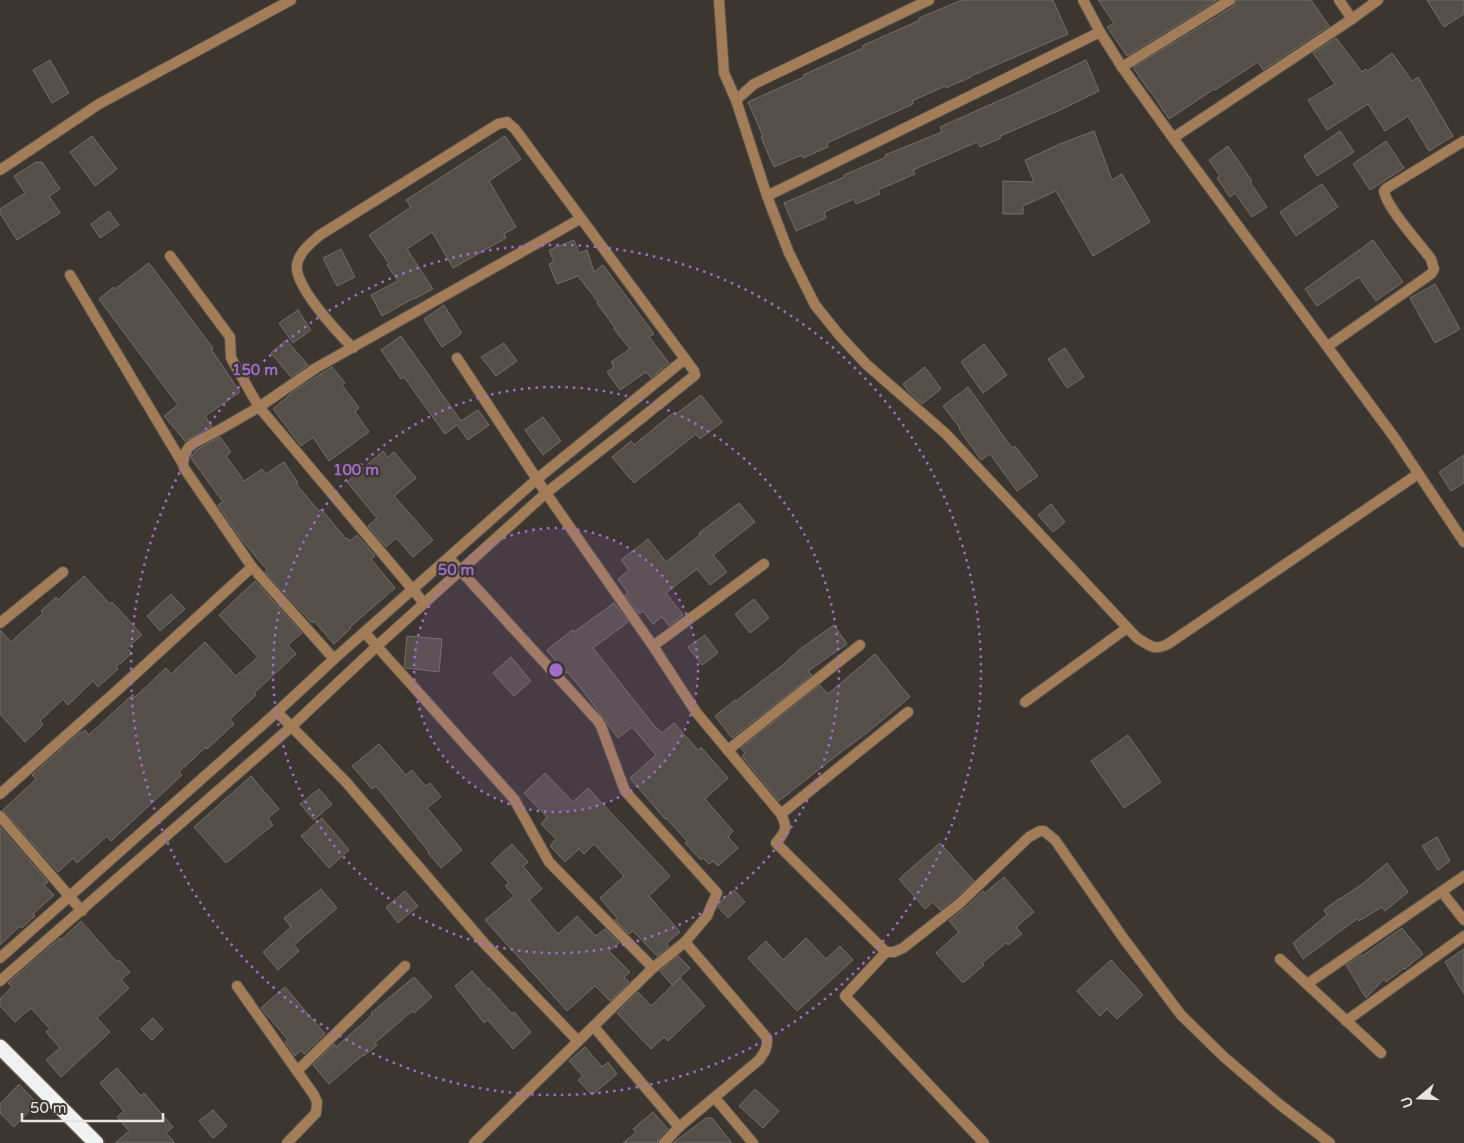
<svg xmlns="http://www.w3.org/2000/svg" width="1464" height="1143" font-family="'Varela Round',sans-serif">
	<style>
		.building { fill: #554f49; stroke: #746e68 }
		.lines { fill: none; stroke-linecap: round; stroke-linejoin: round }
		.street-casing { stroke: #57524c; stroke-width: 12 }
		.highway-casing { stroke: #57524c; stroke-width: 18 }
		.street { stroke: #a27d58; stroke-width: 10 }
		.highway { stroke: #f2f2f2; stroke-width: 15 }
		.ring { fill: none; stroke: #a16ccb; stroke-width: 2.5; stroke-dasharray: 2.5 5 }
		.centre { fill: #a16ccb; stroke: #3b3630; stroke-width: 2.5 }
		.ring-label { font-size: 15px; text-anchor: middle; font-weight: bold; fill: #a16ccb; stroke: #3b3630; stroke-width: 4.5; stroke-linejoin: round; paint-order: stroke }
	</style>
	<rect width="100%" height="100%" fill="#3b3630"/>
	<g class="building">
		<path d="M962,0H1053L1068,34L971,76V77L946,88L945,86L912,101L913,104L827,143L828,147L803,158L802,155L774,167L761,137L763,136L748,102L804,77L803,75L863,48L862,46L920,20L919,18Z"/>
		<path d="M1098,0H1217L1127,56L1107,27L1114,23Z"/>
		<path d="M1237,0H1311L1329,26L1263,70L1258,62L1215,90L1214,89L1169,119L1151,92H1150L1134,69V67L1234,6Z"/>
		<path d="M1427,0H1464V14L1444,27Z"/>
		<path d="M1336,38L1362,72L1366,69L1368,71L1392,53L1412,81L1418,77L1453,136L1429,151L1408,116L1385,131L1368,104L1327,130L1308,100L1335,84L1313,53Z"/>
		<path d="M50,60L69,93L52,103L33,70Z"/>
		<path d="M1086,60L1099,91L1058,111L1000,136L1001,138L980,147L977,142L913,170L915,174L878,190L880,194L856,204L854,199L824,212L826,218L796,231L784,203L844,177V175L886,157L885,155L942,132L940,127L1023,90Z"/>
		<path d="M1094,131L1112,180L1122,174L1150,222L1093,256L1056,191L1023,206V214H1003V181L1034,182L1025,160L1060,144Z"/>
		<path d="M1340,131L1354,152L1317,176L1304,156Z"/>
		<path d="M92,136L117,169L95,186L70,152Z"/>
		<path d="M505,136L521,159L489,181L516,227L504,234L506,238L453,268L432,232L407,249L433,289L412,300V299L382,316L371,295L398,281L387,265L389,264L369,235L411,207L406,200Z"/>
		<path d="M1386,141L1404,168L1370,190L1353,164Z"/>
		<path d="M1228,146L1252,181L1250,182L1267,207L1252,217L1235,193L1230,197L1217,178L1220,176L1209,160Z"/>
		<path d="M36,162H42L60,189L49,196L60,213L17,240L0,213V209L25,193L14,176Z"/>
		<path d="M1322,184L1338,207L1296,236L1280,212Z"/>
		<path d="M109,211L119,225L100,238L91,224Z"/>
		<path d="M574,240L579,253L587,250L594,272L603,265L654,334L649,337L669,363L651,378L646,372L620,390L607,372L614,367L611,362L630,349L614,329L615,328L597,303L598,302L578,276L557,284L549,264L554,262L549,250Z"/>
		<path d="M1373,240L1403,282L1376,301L1359,277L1317,306L1305,289Z"/>
		<path d="M341,249L355,277L337,286L323,258Z"/>
		<path d="M149,263L213,348L211,349L240,392L205,416L212,426L185,441L164,416L178,405L99,299L114,287L115,289Z"/>
		<path d="M1435,284L1460,329L1435,343L1410,298Z"/>
		<path d="M444,305L461,332V334L442,347L424,319Z"/>
		<path d="M298,310L311,330L293,343L279,323Z"/>
		<path d="M401,336L461,421L478,410L489,425L468,440L457,425L445,434L404,377L401,379L381,350Z"/>
		<path d="M286,340L308,365L291,377L271,353Z"/>
		<path d="M504,343L517,361L496,376L481,357Z"/>
		<path d="M984,344L1007,375L983,393L961,362Z"/>
		<path d="M1065,348L1084,377L1067,388L1048,359Z"/>
		<path d="M332,367L345,383L342,385L359,408L355,412L369,432L329,461L313,437L301,446L273,409L294,391Z"/>
		<path d="M925,367L941,389L922,404L909,392L903,384Z"/>
		<path d="M968,387L1012,448L1015,446L1038,476L1017,491L990,454L981,460L959,429L960,428L943,406Z"/>
		<path d="M701,395L722,422L700,439L696,434L634,483L612,457L631,441L634,445L673,413L675,415Z"/>
		<path d="M543,417L561,441L543,455L525,430Z"/>
		<path d="M220,437L231,452L226,456L244,481L262,469L266,474L284,462L298,483L296,484L319,511L321,509L346,539L347,538L350,541L357,535L375,556L371,559L395,588L350,627L351,628L334,644L314,621L312,623L265,572L267,570L241,539L218,505L223,502L191,458L192,455L195,453L194,452L198,449Z"/>
		<path d="M383,451L388,457L394,452L416,478L394,496L433,540L413,557L396,538L386,547L368,526L377,518L347,482Z"/>
		<path d="M1464,455V483L1451,491L1439,472Z"/>
		<path d="M739,503L755,522L713,555L727,572L710,585L697,569L666,593L683,615L669,626L662,617L653,624L643,611L639,614L625,595L628,593L618,579L629,570L621,560L648,539L666,562L700,535L699,533Z"/>
		<path d="M1051,504L1065,522L1053,532L1038,515Z"/>
		<path d="M84,576L110,604L112,602L142,635L127,648L132,653L116,667L118,669L98,687L93,681L68,705L63,699L40,721L43,725L25,742L0,714V630L11,642L43,613L41,611L56,597L58,600Z"/>
		<path d="M255,581L302,633L288,645L296,654L254,693L256,695L230,719L234,724L207,749L206,747L179,772L182,775L111,841L107,836L77,863L73,858L58,872L3,810L36,779L32,775L80,732L81,733L85,730L89,735L133,694L135,697L166,668L171,674L205,642L236,676L258,657L219,615Z"/>
		<path d="M171,594L185,609L160,631L147,616Z"/>
		<path d="M754,599L769,618L750,633L735,614Z"/>
		<path d="M614,603L628,622L593,648L656,728H657L662,733L674,723L698,750L701,747L728,778L705,799L733,831L728,837L738,848L718,866L713,861L709,864L703,858L701,860L685,843L687,841L666,818L665,819L630,778L656,755L632,727L618,738L581,688L567,672L565,673L547,650L572,630L574,632Z"/>
		<path d="M834,625L847,644L808,671L812,675L732,738L715,716L735,700L736,701L783,665L800,649Z"/>
		<path d="M705,635L718,653L702,665L688,647Z"/>
		<path d="M407,636L442,639L439,672L406,668L404,667Z"/>
		<path d="M875,654L910,697L868,732L841,752L779,801L742,756L745,753L741,748L820,685L828,694Z"/>
		<path d="M511,657L531,681L514,696L493,673Z"/>
		<path d="M1128,735L1161,782L1124,808L1091,761Z"/>
		<path d="M379,744L406,775L412,770L425,786L430,783L441,797L427,808L462,850L441,868L428,853L429,852L376,786L372,789L352,766Z"/>
		<path d="M545,773L573,802L588,788L670,876L649,896L680,932L666,944L669,946L657,956L633,931L629,934L615,920L617,918L600,898L624,876L594,844L584,854L579,849L565,862L550,846L556,839L541,824L547,817L524,793Z"/>
		<path d="M251,776L279,809L268,818L273,825L226,863L194,827Z"/>
		<path d="M319,789L332,804L314,820L300,804Z"/>
		<path d="M322,818L349,850L329,868L301,836Z"/>
		<path d="M0,827L48,882L44,885L54,895L33,914L35,916L22,928L20,926L0,945Z"/>
		<path d="M1437,837L1450,861L1438,870L1422,846Z"/>
		<path d="M940,843L974,881L954,899L940,910L933,902L925,909L899,879Z"/>
		<path d="M512,844L528,862L523,866L542,889L529,900L558,934L577,916L596,936L605,929L619,943L609,951L630,972L624,977L629,982L610,1001L595,986L567,1011L485,920L514,896L505,886L509,883L491,863Z"/>
		<path d="M1387,863L1408,892L1385,911L1382,907L1359,921L1357,919L1303,959L1293,943L1327,915L1324,910L1340,898V899L1361,885Z"/>
		<path d="M1004,877L1034,912L1016,927L1022,934L1008,945L1006,943L982,963L984,965L963,983L936,953L959,932L949,921L964,909L983,891L985,893Z"/>
		<path d="M321,889L337,908L294,945L299,951L278,970L263,952L291,927L284,918Z"/>
		<path d="M734,890L745,902L728,918L718,907L721,901Z"/>
		<path d="M405,891L418,906L398,923L386,907Z"/>
		<path d="M81,921L117,962L119,960L130,972L121,980L129,988L97,1018L110,1032L61,1077L46,1060L60,1048L46,1032L50,1029L31,1008L15,1022L0,1006V999L12,987L8,983L60,938L61,940Z"/>
		<path d="M1402,928L1423,954L1405,969L1404,968L1386,982L1384,979L1366,998L1346,965L1362,955V956Z"/>
		<path d="M806,938L826,959L840,946L853,960L797,1011L748,958L766,941L783,960Z"/>
		<path d="M1464,949V994L1445,962Z"/>
		<path d="M678,956L690,968L672,985L660,971Z"/>
		<path d="M1111,960L1143,995L1117,1019L1107,1009L1100,1016L1077,991Z"/>
		<path d="M472,971L488,989L489,988L512,1014L514,1012L531,1032L513,1049L488,1020L484,1023L455,986Z"/>
		<path d="M414,977L432,997L414,1013L412,1011L375,1043L377,1045L364,1056L363,1055L329,1084L313,1065L334,1044L336,1047L372,1015L371,1013Z"/>
		<path d="M680,978L705,1006L668,1041L664,1037L651,1049L617,1013L638,992L651,1006Z"/>
		<path d="M285,987L325,1034L304,1054L301,1050L295,1056L285,1042L288,1040L261,1008Z"/>
		<path d="M153,1018L163,1029L152,1040L141,1029Z"/>
		<path d="M585,1047L602,1067L608,1062L617,1074L592,1095L578,1080L583,1076L569,1061Z"/>
		<path d="M117,1068L141,1096L144,1093L173,1127L166,1133L175,1143H115L129,1131L117,1117L124,1111L100,1083Z"/>
		<path d="M19,1084L37,1103L14,1127L0,1113V1104Z"/>
		<path d="M755,1089L779,1111L763,1128L739,1106Z"/>
		<path d="M213,1110L227,1126L213,1138L199,1121Z"/>
		<path d="M653,1112L668,1129L659,1138L657,1143H623L636,1132L633,1129Z"/>
		<path d="M706,1118H712L732,1143H673Z"/>
	</g>
	<g class="lines">
		<defs>
			<g id="street">
				<path d="M719,0L724,73L736,100L767,196L789,253L815,305L840,336L866,364L946,434L1137,638C1151,646 1153,651 1168,644L1418,474"/>
				<path d="M1083,0L1100,32L1122,67L1173,138L1394,437L1464,542"/>
				<path d="M1339,0L1352,19"/>
				<path d="M1122,67L1230,0"/>
				<path d="M736,100L754,84L929,0"/>
				<path d="M1173,138L1352,19L1378,0"/>
				<path d="M0,170L99,104L291,0"/>
				<path d="M767,196L1100,32"/>
				<path d="M170,256L230,337L231,358L259,407L424,603"/>
				<path d="M70,275L183,464"/>
				<path d="M1328,346L1431,274L1434,269L1431,259C1420,244 1386,207 1384,191L1387,188L1464,141"/>
				<path d="M457,358L546,493L653,646L696,712L781,814C788,828 786,831 776,843L886,952H894L903,948L959,904L1029,837L1040,831H1044L1055,840L1124,939L1181,1015L1224,1057L1279,1104L1330,1143"/>
				<path d="M449,558L597,720L601,726L625,791L717,893L707,916L685,942L653,968L474,1143"/>
				<path d="M0,623L63,572"/>
				<path d="M365,633L514,799L549,862L653,968"/>
				<path d="M653,646L764,564"/>
				<path d="M334,659L252,567L184,468L183,464L185,453L189,447L194,443L221,429L259,407L316,368L580,219"/>
				<path d="M1025,702L1127,628"/>
				<path d="M277,712L346,782L484,943L578,1041"/>
				<path d="M728,750L860,645"/>
				<path d="M0,794L121,687L252,567"/>
				<path d="M781,814L908,712"/>
				<path d="M0,816L82,911"/>
				<path d="M1442,892L1464,920"/>
				<path d="M886,952L845,996L984,1143"/>
				<path d="M0,958L277,712L334,659L537,479L685,359"/>
				<path d="M1280,959L1381,1053"/>
				<path d="M0,981L291,727L377,646L546,493L638,421L695,375L694,371L515,129L507,122L498,124L320,235C311,243 299,252 297,265C294,286 338,333 353,348"/>
				<path d="M1307,984L1464,876"/>
				<path d="M237,986L314,1095L317,1102L316,1113L287,1143"/>
				<path d="M1346,1021L1464,936"/>
				<path d="M594,1027L679,1127"/>
				<path d="M297,1071L405,966"/>
				<path d="M715,1098L753,1143"/>
				<path d="M664,1143L679,1127L759,1060C764,1053 768,1048 767,1038L685,942"/>
			</g>
			<path id="highway" d="M0,1047L96,1143"/>
		</defs>
		<use href="#street" class="street-casing"/>
		<use href="#highway" class="highway-casing"/>
		<use href="#street" class="street"/>
		<use href="#highway" class="highway"/>
	</g>
	<circle cx="556" cy="670" r="142" fill="#a16ccb" fill-opacity=".12"/>
	<g class="ring">
		<circle cx="556" cy="670" r="142"/>
		<circle cx="556" cy="670" r="283"/>
		<circle cx="556" cy="670" r="425"/>
	</g>
	<circle cx="556" cy="670" r="8" class="centre"/>
	<g class="ring-label">
		<text x="255" y="375">150 m</text>
		<text x="356" y="475">100 m</text>
		<text x="456" y="575">50 m</text>
	</g>
	<g transform="translate(1419 1098) rotate(251)" stroke="#3b3630" stroke-width="4" paint-order="stroke">
	<path d="M0-4L9 19L0 12L-9 19Z" fill="#e8e4e1"/>
	<text y="-8" font-size="14" font-weight="bold" text-anchor="middle" fill="#e8e4e1">U</text>
	</g>
	<path d="M22 1113v8h141v-8" fill="none" stroke="#e8e4e1" stroke-width="2.5"/>
	<text x="30" y="1113" font-size="15" fill="#e8e4e1" stroke="#3b3630" stroke-width="4" paint-order="stroke">50 m</text>
</svg>
